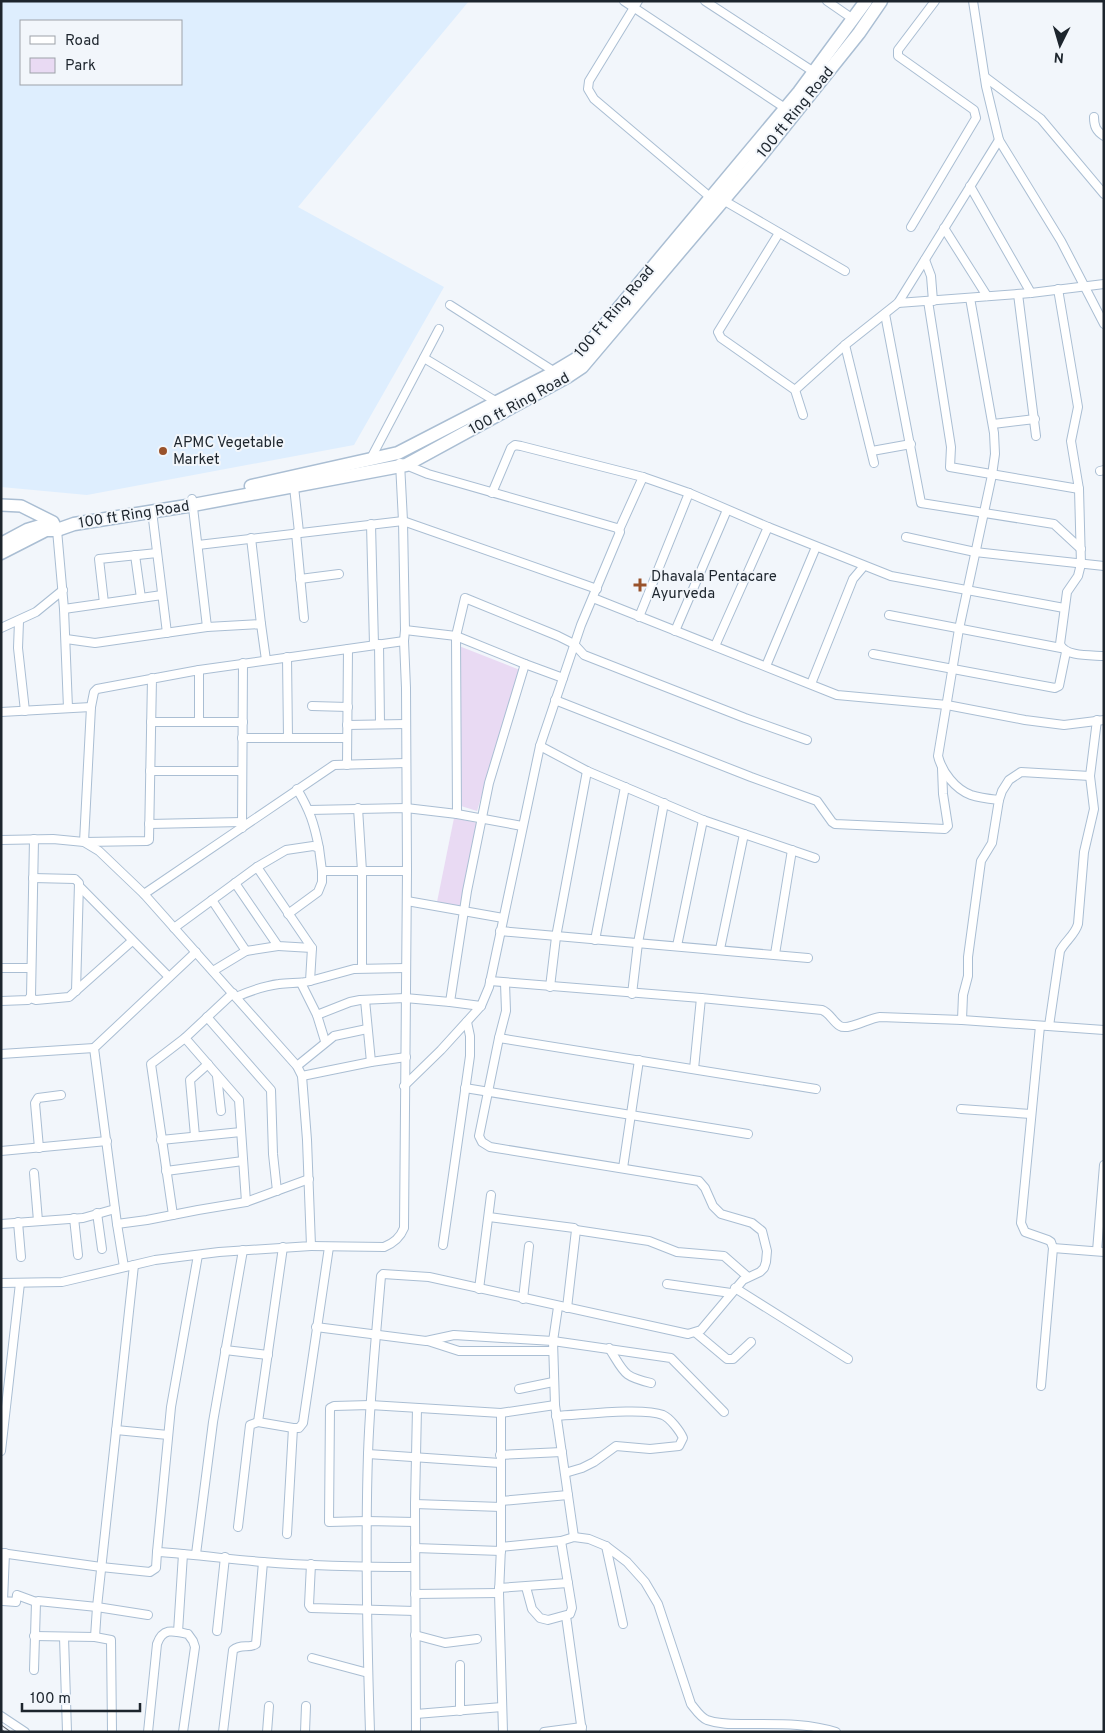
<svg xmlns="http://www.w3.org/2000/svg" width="1105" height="1733" font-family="Overpass,sans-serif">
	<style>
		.built { fill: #deeefe; fill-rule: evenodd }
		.green { fill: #e9daf3 }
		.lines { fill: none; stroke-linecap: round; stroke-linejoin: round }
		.street-casing { stroke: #aabed3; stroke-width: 10 }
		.secondary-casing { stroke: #aabed3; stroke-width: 14 }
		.primary-casing { stroke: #aabed3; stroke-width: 15 }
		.street { stroke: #fff; stroke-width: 8 }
		.secondary { stroke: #fff; stroke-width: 11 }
		.primary { stroke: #fff; stroke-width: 12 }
		.rail-casing { stroke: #656b72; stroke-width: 4.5 }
		.rail { stroke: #f2f6fb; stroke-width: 2.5; stroke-dasharray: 8; stroke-linecap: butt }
		.poi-dot { fill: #99522b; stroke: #f2f6fb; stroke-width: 2 }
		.labels { text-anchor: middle; stroke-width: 4; stroke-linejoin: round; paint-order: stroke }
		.street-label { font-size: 15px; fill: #1d252d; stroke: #f2f6fb }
		.poi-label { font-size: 15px; fill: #1d252d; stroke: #f2f6fb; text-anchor: start }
	</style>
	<rect width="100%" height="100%" fill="#f2f6fb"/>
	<path class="built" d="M1,1H469L298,207L444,287L354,445L87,495L1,487ZM21,21H181V84H21Z"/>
	<g class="green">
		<path d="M459,646L520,670L477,811L461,806Z"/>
		<path d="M454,818L478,823L460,907L437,902Z"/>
	</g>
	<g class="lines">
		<defs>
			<g id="street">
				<path d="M624,1L785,108"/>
				<path d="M638,1L589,81L588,89L594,99L710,197"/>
				<path d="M705,1L814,72"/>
				<path d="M827,1L853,19"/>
				<path d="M973,1L986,86L999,140L1061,241L1104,324"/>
				<path d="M985,77L1041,119L1104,194"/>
				<path d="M1094,117C1094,126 1096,131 1104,136"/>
				<path d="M970,186L1031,293"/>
				<path d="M723,200L845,271"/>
				<path d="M911,227L976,118L974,110L898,56V50L935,1"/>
				<path d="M944,228L987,296"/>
				<path d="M779,233L718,332L721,338L795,390L803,415"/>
				<path d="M925,260L931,276L933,301"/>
				<path d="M1058,289L1078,407L1071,441L1079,489L1081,564L1078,576L1067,592L1060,644C1065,657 1091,655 1104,656"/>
				<path d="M1018,294L1036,436"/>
				<path d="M970,298L994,433L995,454L992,475L959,629L938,756C942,772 955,789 971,795C980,798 990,799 999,800"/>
				<path d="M928,301L951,447L950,467L1079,489"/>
				<path d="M898,303L1031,293L1104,284"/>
				<path d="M450,305L555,372"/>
				<path d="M885,314L921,503L1054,524L1081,549"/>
				<path d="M845,345L874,463"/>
				<path d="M424,358L497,402"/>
				<path d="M795,390L845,345L898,303L999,140"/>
				<path d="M993,424L1035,419"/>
				<path d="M872,451L911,444"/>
				<path d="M370,460L439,329"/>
				<path d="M1100,471L1104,470"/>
				<path d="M294,487L299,532"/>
				<path d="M492,493L511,448L515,445L521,446L643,477L689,493L768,527L891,576L1064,608"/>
				<path d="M192,499L207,627L261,624L266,660"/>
				<path d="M152,511L167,633"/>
				<path d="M371,524L374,645"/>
				<path d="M57,530L64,609L68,708"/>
				<path d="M619,530L643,477"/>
				<path d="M296,533L304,618"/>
				<path d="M906,537L975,552L1104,566"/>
				<path d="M251,538L261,624"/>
				<path d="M198,545L403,521L597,589"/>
				<path d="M135,555L141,598"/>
				<path d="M300,579L339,574"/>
				<path d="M593,598L837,695L947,705L1025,720L1064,725L1104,720"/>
				<path d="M104,603L99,559L157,553"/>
				<path d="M64,609L162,595"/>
				<path d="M889,615L1061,648"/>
				<path d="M639,617L689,493"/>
				<path d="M19,621L18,648L25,711"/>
				<path d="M1,628L36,612L63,590"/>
				<path d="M675,631L727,510"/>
				<path d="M66,639L95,643L207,627"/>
				<path d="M379,644L380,724"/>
				<path d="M715,646L768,527"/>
				<path d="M873,654L1055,688L1059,686L1066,652"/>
				<path d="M287,657L288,738"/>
				<path d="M525,664L563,678"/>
				<path d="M766,666L816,547"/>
				<path d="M152,678L149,840L147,841L84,842L91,707L94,692L97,689L199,670L404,641"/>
				<path d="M811,684L853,579L864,566"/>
				<path d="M555,700L751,777L817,801L832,822L835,824L945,829L948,826L943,794L942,768"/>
				<path d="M312,706L348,707"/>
				<path d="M1,712L91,707"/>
				<path d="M151,722H243"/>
				<path d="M199,722V670"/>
				<path d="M347,725L406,724"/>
				<path d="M242,738H347"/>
				<path d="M540,746L587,771L703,820L815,858"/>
				<path d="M347,765L348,649"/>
				<path d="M150,771H242"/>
				<path d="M297,789C310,811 314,823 319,848"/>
				<path d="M358,808L362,871V968"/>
				<path d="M309,810L406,808L457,814L522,826"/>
				<path d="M457,814L456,636L465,598L558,636L574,644L584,655L745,718L807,740"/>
				<path d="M149,824L242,822"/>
				<path d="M242,828L243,663"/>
				<path d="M1,840L53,839L84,842L99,851L144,894L297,1066L302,1076L307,1140L311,1246L219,1252L155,1260L62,1282L1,1283"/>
				<path d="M33,878L75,879L79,883L76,991"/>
				<path d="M235,883L278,946L312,948"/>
				<path d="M80,887L169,977"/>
				<path d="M144,894L334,765L406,763"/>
				<path d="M212,900L246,951L213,971"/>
				<path d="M407,901L503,918"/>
				<path d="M288,914L318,892L322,882V871"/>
				<path d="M174,928L257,867L286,850L313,846L319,848L322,871H407"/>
				<path d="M500,931L808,958"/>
				<path d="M595,940L625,787"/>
				<path d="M677,946L703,820"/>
				<path d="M720,949L744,834"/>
				<path d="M246,951L278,946"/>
				<path d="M196,952L94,1048L117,1224L147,1220L198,1210L246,1202L309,1179"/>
				<path d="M775,954L792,850"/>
				<path d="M1,968H31"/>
				<path d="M310,981L354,969L406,968"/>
				<path d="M490,981L701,998L822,1010C830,1013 833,1022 840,1026C848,1031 869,1018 880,1017L962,1020L1104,1030"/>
				<path d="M301,983L317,1015L325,1041"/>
				<path d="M550,987L556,937L587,771"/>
				<path d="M233,993L185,1038L239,1100L246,1202"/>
				<path d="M632,994L638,943L664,803"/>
				<path d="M236,997C250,991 263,986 279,984C289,982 300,984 310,981L312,948L257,867"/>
				<path d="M30,998L36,1000L69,997L132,941"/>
				<path d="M365,1000L371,1062"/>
				<path d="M1,1001L28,1000L31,996L34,839"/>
				<path d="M450,1002L481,1006"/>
				<path d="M317,1015L350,1002L360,1000L405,998L450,1002L467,891L489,783L525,664L456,636L405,630"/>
				<path d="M207,1017L271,1090L273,1154L277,1191"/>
				<path d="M962,1020L963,995L968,976V957L981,861L992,843L999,800L1002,791L1009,780L1021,772L1090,776"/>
				<path d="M1040,1026L1021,1223L1025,1232L1048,1240L1051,1242L1053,1248L1041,1386"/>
				<path d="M1049,1026L1060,951C1065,941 1075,935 1078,924L1084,852L1094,809L1090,776L1097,720"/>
				<path d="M499,1038L816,1089"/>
				<path d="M1,1054L94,1048"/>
				<path d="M297,1066L334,1036L367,1029"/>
				<path d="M694,1069L701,998"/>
				<path d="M217,1076L221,1111"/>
				<path d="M302,1076L371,1062L406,1057"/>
				<path d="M404,1086L441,1050L481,1006L489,987L540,746L581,625L620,532L617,528L428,474L406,465"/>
				<path d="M465,1088L748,1134"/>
				<path d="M961,1109L1031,1114"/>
				<path d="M195,1136L190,1080L208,1064"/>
				<path d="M161,1140L241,1132"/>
				<path d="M39,1148L35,1103L38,1098L61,1095"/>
				<path d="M1,1151L107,1141"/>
				<path d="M623,1168L639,1060"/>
				<path d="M166,1171L243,1161"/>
				<path d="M34,1173L38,1221"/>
				<path d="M97,1213L102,1249"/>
				<path d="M173,1215L151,1064L185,1038"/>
				<path d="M489,1217L574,1228L576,1230L567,1308"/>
				<path d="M74,1218L78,1255"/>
				<path d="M18,1222L21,1257"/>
				<path d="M1,1224L83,1218L115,1209"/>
				<path d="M117,1224L124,1267"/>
				<path d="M576,1230L649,1241L677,1252L724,1256L748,1277"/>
				<path d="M443,1245L470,1056V1036L467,1022"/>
				<path d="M311,1246L384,1247C394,1243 400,1238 404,1228L407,871L406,688L404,641L405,630L403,521L400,463"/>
				<path d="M283,1247L258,1422L293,1428H299L303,1423L329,1247"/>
				<path d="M1053,1248L1104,1252"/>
				<path d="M1097,1251L1104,1165"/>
				<path d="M198,1255L171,1407L157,1552C192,1554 227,1559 263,1562C313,1566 365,1567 415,1567"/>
				<path d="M667,1284L731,1293"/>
				<path d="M735,1288L848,1359"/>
				<path d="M479,1289L491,1195"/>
				<path d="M523,1299L529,1246"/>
				<path d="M316,1327L426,1341L454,1335L553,1341L558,1307"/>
				<path d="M696,1333L727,1359H733L751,1342"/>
				<path d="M428,1341L459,1351H553"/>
				<path d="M609,1348C625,1373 622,1376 651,1383"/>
				<path d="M225,1350L268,1355"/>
				<path d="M519,1389L553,1382"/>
				<path d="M501,1413V1547L499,1593L503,1732"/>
				<path d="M556,1416C581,1415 642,1407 663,1415C670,1418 680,1431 683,1438L679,1446L650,1449L616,1446L594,1462L582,1468L565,1473"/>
				<path d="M116,1430L168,1435"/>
				<path d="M1,1451L20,1283"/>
				<path d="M368,1454L500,1463"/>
				<path d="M500,1455L562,1452"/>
				<path d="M501,1501L568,1495"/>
				<path d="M415,1504L501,1507"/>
				<path d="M415,1522L367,1521L329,1522L330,1408L334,1406L370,1405L501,1413L555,1405"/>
				<path d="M238,1527L250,1425L258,1422"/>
				<path d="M287,1534L293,1428"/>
				<path d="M574,1537L555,1405L553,1341L671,1358L724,1412"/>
				<path d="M606,1546L623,1624"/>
				<path d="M501,1547L561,1541L574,1537L589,1539L606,1546L627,1562L645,1582L658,1604L691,1704C696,1710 700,1717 707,1720C721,1725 736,1724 750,1724C779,1724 808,1723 836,1732"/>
				<path d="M415,1548L501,1551"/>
				<path d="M1,1553L101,1567L150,1572L156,1568L157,1552"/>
				<path d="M5,1553L3,1601L16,1602L17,1595L36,1602"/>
				<path d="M196,1554L213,1422L243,1250"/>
				<path d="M311,1564L309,1605L311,1608L415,1611"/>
				<path d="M526,1587L532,1609L540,1618L548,1620L570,1614L572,1608L561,1541"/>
				<path d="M499,1588L568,1583"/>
				<path d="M415,1594L499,1593"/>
				<path d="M566,1616L582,1732"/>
				<path d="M217,1631L225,1557"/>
				<path d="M178,1632L183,1554"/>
				<path d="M415,1635L445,1643L477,1639"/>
				<path d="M34,1636L95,1637L111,1640L112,1732"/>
				<path d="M64,1637L67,1732"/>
				<path d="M95,1637L97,1607L134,1265"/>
				<path d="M312,1658L368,1673"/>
				<path d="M34,1670L36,1602L38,1601L97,1607L148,1615"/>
				<path d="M460,1711V1665"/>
				<path d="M416,1714L502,1707"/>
				<path d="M1,1716L25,1732"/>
				<path d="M148,1732L157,1644C163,1627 174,1631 188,1634L193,1641L195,1647L183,1732"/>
				<path d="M223,1732L233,1650C241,1643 249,1649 256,1644L263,1562"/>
				<path d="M267,1732L269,1706"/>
				<path d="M305,1732L306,1706"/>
				<path d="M370,1732C367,1639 365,1547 368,1454C370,1395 376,1336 381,1276L383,1274L429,1277L688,1334L701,1330L743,1280L760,1272L764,1268L766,1262L767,1251L762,1231L752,1223L721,1214L713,1206L705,1188L699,1181L490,1147L482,1142L479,1136L499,1038L506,1011L505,983"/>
				<path d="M416,1732L415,1504L417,1408"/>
				<path d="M544,1732L582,1727"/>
			</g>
			<path id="secondary" d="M1,505L21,506L53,522L57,530"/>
			<g id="primary">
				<path d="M251,486L398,453L551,374L576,359L799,92L866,1"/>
				<path d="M1,544L27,530L47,524"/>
				<path d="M1,553L46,530H57L74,524L193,505L406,465L567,377L582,367L759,158L859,33L881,1"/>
			</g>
		</defs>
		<use href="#street" class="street-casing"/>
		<use href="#secondary" class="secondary-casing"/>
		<use href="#primary" class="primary-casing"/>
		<use href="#street" class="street"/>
		<use href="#secondary" class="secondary"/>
		<use href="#primary" class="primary"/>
		<defs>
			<path id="rail" d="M1,1727L8,1732"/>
		</defs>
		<use href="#rail" class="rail-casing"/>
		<use href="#rail" class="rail"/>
	</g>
	<g class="poi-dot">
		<circle cx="163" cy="451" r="5"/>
		<path d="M637.5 577.5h5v5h5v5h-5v5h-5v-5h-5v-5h5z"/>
	</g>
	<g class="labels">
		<g class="street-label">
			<text transform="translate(795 112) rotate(-51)" y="5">100 ft Ring Road</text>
			<text transform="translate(614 311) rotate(-50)" y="5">100 Ft Ring Road</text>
			<text transform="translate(519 403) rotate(-29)" y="5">100 ft Ring Road</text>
			<text transform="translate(134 514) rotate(-9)" y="5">100 ft Ring Road</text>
		</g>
		<g class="poi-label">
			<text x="173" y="447">APMC Vegetable<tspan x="173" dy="17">Market</tspan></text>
			<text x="651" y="581">Dhavala Pentacare<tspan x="651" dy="17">Ayurveda</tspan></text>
		</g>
	</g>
	<rect width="1105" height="1733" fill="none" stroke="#1d252d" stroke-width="5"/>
	<rect x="20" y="20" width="162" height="65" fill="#f2f6fb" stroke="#9da2a9"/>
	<rect x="30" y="36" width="25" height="8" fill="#ffffff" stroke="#9da2a9"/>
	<text x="65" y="45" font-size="15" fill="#1d252d">Road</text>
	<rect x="30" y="58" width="25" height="15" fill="#e9daf3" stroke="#9da2a9"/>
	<text x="65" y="70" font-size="15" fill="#1d252d">Park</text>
	<g transform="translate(1060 45) rotate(185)" stroke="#f2f6fb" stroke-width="4" paint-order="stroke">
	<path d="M0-4L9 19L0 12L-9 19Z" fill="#1d252d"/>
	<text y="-8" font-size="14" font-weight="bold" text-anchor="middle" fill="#1d252d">N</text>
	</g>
	<path d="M22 1703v8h118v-8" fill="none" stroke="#1d252d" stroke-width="2.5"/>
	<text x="30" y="1703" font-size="15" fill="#1d252d" stroke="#f2f6fb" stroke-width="4" paint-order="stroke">100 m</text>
</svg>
